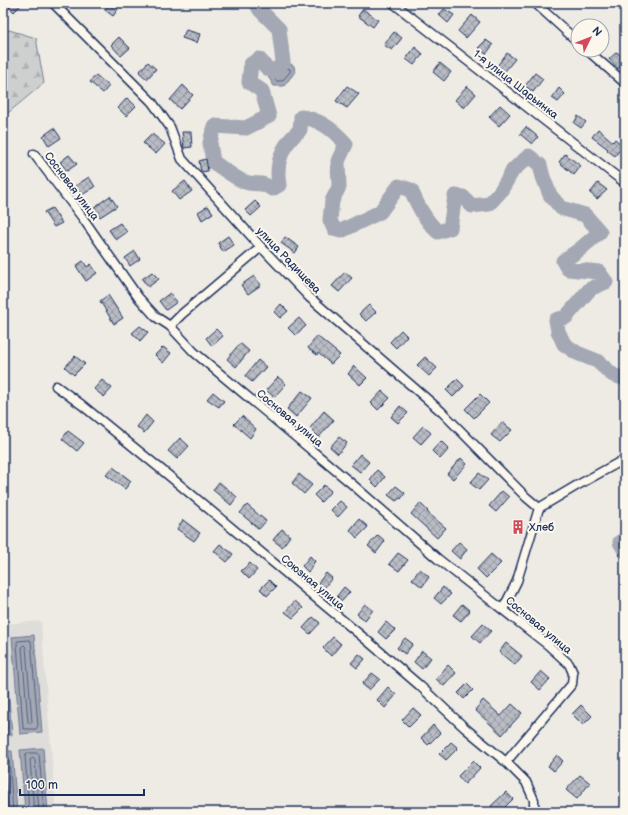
<svg xmlns="http://www.w3.org/2000/svg" width="628" height="815" font-family="'Balsamiq Sans',sans-serif">
	<style>
		.built { fill: #deddda }
		.forest { fill: url(#forest-firs); stroke: #747f96 }
		.water { fill: #a3a8b4; stroke: #6d7892 }
		.lines { fill: none; stroke-linecap: round; stroke-linejoin: round }
		.shore { stroke: #515f80; stroke-width: 1 }
		.river { stroke: #a3a8b4; stroke-width: 15 }
		.building { fill: url(#building-cross-hatch); stroke: #1b2f5e }
		.minor-casing { stroke: #1b2f5e; stroke-width: 11 }
		.minor { stroke: #fbf7ec; stroke-width: 8 }
		.labels { text-anchor: middle; stroke-width: 4; stroke-linejoin: round; paint-order: stroke }
		.street-label { font-size: 11px; fill: #1b2f5e; stroke: #fbf7ec }
		.poi-label { font-size: 11px; fill: #1b2f5e; stroke: #fbf7ec; text-anchor: start }
	</style>
	<defs>
		<pattern id="forest-firs" width="22" height="20" patternUnits="userSpaceOnUse"><rect width="22" height="20" fill="#cecfcf"/><path d="M5 1l3.5 6h-7zM16 11l3.5 6h-7z" fill="#b0b2b4"/></pattern>
		<pattern id="building-cross-hatch" width="8" height="8" patternUnits="userSpaceOnUse"><rect width="8" height="8" fill="#b9bcc3"/><path d="M0 0l8 8M0 8l8-8" fill="none" stroke="#9699a2"/></pattern>
	</defs>
	<rect width="100%" height="100%" fill="#eeebe4"/>
	<filter id="ink" filterUnits="userSpaceOnUse"><feTurbulence type="fractalNoise" baseFrequency=".025" numOctaves="2"/><feDisplacementMap in="SourceGraphic" scale="8" xChannelSelector="R" yChannelSelector="G"/><feConvolveMatrix kernelMatrix="1 2 1 2 8 2 1 2 1" color-interpolation-filters="sRGB"/></filter>
	<g filter="url(#ink)">
		<path class="built" d="M41,621L56,812H3V624Z"/>
		<path class="forest" d="M9,30L36,38L44,83L3,117V32Z"/>
		<g class="water">
			<path d="M287,62L294,66L295,72L284,86H274L265,72L272,67L275,72Z"/>
			<path d="M34,635L42,732L20,734L12,637Z"/>
			<path d="M3,638H4L12,735H3Z"/>
			<path d="M43,748L48,812H25L20,750Z"/>
			<path d="M3,751H12L17,812H3Z"/>
		</g>
		<g class="lines">
			<g class="shore">
				<path d="M287,68L290,69V72L282,81H276L274,76Z"/>
				<path d="M18,641L29,640L31,641L38,726L36,729H25L23,728L17,643Z"/>
				<path d="M24,645L26,647L32,722L30,724L28,722L22,647Z"/>
				<path d="M3,674L7,729L6,731H3"/>
				<path d="M3,755H7L9,757L13,812"/>
				<path d="M3,760L4,762L8,812"/>
				<path d="M29,812L25,755L27,753H37L39,754L44,812"/>
				<path d="M34,812L30,760L33,758L35,760L39,812"/>
			</g>
			<g class="river">
				<path d="M256,3L260,10L279,29L283,62L275,72L267,68L259,59L251,64L249,82L262,91L269,116L246,128L214,126L210,143L213,162C223,168 238,181 249,183C261,185 260,181 272,189L279,185C275,162 282,145 300,130L301,117C320,119 334,130 346,144L338,161L339,187L332,201L330,220L334,229L341,231L380,212L399,186L411,190C418,206 425,220 438,232L450,228L455,196L463,197L472,206L489,204L500,192L513,170L529,156L540,165L543,177L550,195L561,208L585,215L600,232L579,250L563,261L568,269L599,272L606,282L590,289L566,317L556,320L558,331L564,344L577,353L597,361L613,375L625,379"/>
				<path d="M625,539L620,542L625,551"/>
			</g>
		</g>
		<g class="building">
			<path d="M5,3H23L14,12Z"/>
			<path d="M110,3L118,9L113,16L105,10Z"/>
			<path d="M363,9L378,20L373,27L358,16Z"/>
			<path d="M444,9L454,15L448,23L439,15Z"/>
			<path d="M472,15L480,22L466,38L458,31Z"/>
			<path d="M186,30L200,34L197,43L182,38Z"/>
			<path d="M394,32L402,38L392,50L384,45Z"/>
			<path d="M119,37L130,48L121,56L111,45Z"/>
			<path d="M486,40L493,45L486,54L478,48Z"/>
			<path d="M415,47L423,54L414,65L406,59Z"/>
			<path d="M617,52L625,61L618,69L609,59Z"/>
			<path d="M507,53L515,59L505,71L497,66Z"/>
			<path d="M148,62L156,69L147,79L139,72Z"/>
			<path d="M440,63L451,72L444,81L433,72Z"/>
			<path d="M535,73L543,79L533,92L525,86Z"/>
			<path d="M96,75L109,86L103,93L90,82Z"/>
			<path d="M183,85L193,95L180,109L170,100Z"/>
			<path d="M347,86L359,94L347,108L336,101Z"/>
			<path d="M467,86L476,94L464,108L455,100Z"/>
			<path d="M559,88L565,94L558,102L552,98Z"/>
			<path d="M127,98L136,106L126,116L118,108Z"/>
			<path d="M500,105L510,114L499,126L489,117Z"/>
			<path d="M578,116L586,122L581,128L574,123Z"/>
			<path d="M526,127L538,137L532,144L520,134Z"/>
			<path d="M54,128L61,138L49,146L43,136Z"/>
			<path d="M598,129L613,142L615,139L623,146L615,156L607,150L608,149L592,137Z"/>
			<path d="M182,132H191L192,147L184,148Z"/>
			<path d="M152,134L165,144L156,154L143,143Z"/>
			<path d="M565,154L581,166L574,175L559,162Z"/>
			<path d="M69,155L77,164L67,171L60,162Z"/>
			<path d="M206,159L208,171L201,172L199,161Z"/>
			<path d="M89,177L95,187L82,195L75,186Z"/>
			<path d="M185,181L192,191L179,200L172,191Z"/>
			<path d="M598,183L607,190L597,199L590,193Z"/>
			<path d="M110,196L117,206L100,217L93,208Z"/>
			<path d="M255,201L261,207L251,216L245,210Z"/>
			<path d="M208,206L213,213L202,220L198,212Z"/>
			<path d="M52,208L62,223L54,227L44,212Z"/>
			<path d="M120,223L127,232L116,240L109,230Z"/>
			<path d="M228,236L234,245L223,252L218,243Z"/>
			<path d="M285,237L299,247L295,253L281,243Z"/>
			<path d="M135,251L140,259L130,266L125,258Z"/>
			<path d="M83,261L87,267L91,264L97,273L86,281L76,266Z"/>
			<path d="M152,272L159,279L148,287L142,279Z"/>
			<path d="M345,272L352,278L339,292L332,286Z"/>
			<path d="M254,276L261,285L248,294L241,285Z"/>
			<path d="M170,293L177,302L166,310L159,301Z"/>
			<path d="M108,295L123,318L114,324L100,301Z"/>
			<path d="M281,304L288,311L280,318L274,312Z"/>
			<path d="M369,305L376,312L366,321L359,314Z"/>
			<path d="M299,318L306,326L295,335L288,328Z"/>
			<path d="M140,326L148,332L140,341L132,333Z"/>
			<path d="M216,329L223,336L212,346L206,338Z"/>
			<path d="M401,330L407,336L396,348L390,342Z"/>
			<path d="M317,336L340,355L331,364L318,353L317,355L308,348Z"/>
			<path d="M240,343L249,351L236,367L227,359Z"/>
			<path d="M163,347L171,353L163,363L155,355Z"/>
			<path d="M75,356L85,364L74,375L65,367Z"/>
			<path d="M425,357L437,368L429,376L417,365Z"/>
			<path d="M258,360L266,367L252,382L245,376Z"/>
			<path d="M354,366L367,378L360,385L348,374Z"/>
			<path d="M278,377L286,384L274,397L266,390Z"/>
			<path d="M457,379L464,386L453,397L446,390Z"/>
			<path d="M102,380L112,388L104,397L94,389Z"/>
			<path d="M302,391L312,398L296,417L287,409Z"/>
			<path d="M382,391L390,398L378,410L371,403Z"/>
			<path d="M213,392L224,401L219,407L207,399Z"/>
			<path d="M480,394L489,403L474,418L465,409Z"/>
			<path d="M400,406L408,413L398,423L391,417Z"/>
			<path d="M324,411L334,420L319,437L310,428Z"/>
			<path d="M146,415L153,422L144,433L137,427Z"/>
			<path d="M242,416L256,429L250,438L234,424Z"/>
			<path d="M502,422L512,430L500,442L491,435Z"/>
			<path d="M423,426L431,433L421,444L413,437Z"/>
			<path d="M68,431L84,443L77,451L62,439Z"/>
			<path d="M339,437L347,443L338,454L330,447Z"/>
			<path d="M180,438L189,446L177,459L168,451Z"/>
			<path d="M441,441L449,449L440,459L432,451Z"/>
			<path d="M360,454L369,462L360,472L351,465Z"/>
			<path d="M461,458L467,464L453,479L447,474Z"/>
			<path d="M113,467L131,481L125,489L106,475Z"/>
			<path d="M377,470L385,477L377,487L370,480Z"/>
			<path d="M479,473L488,480L479,490L470,483Z"/>
			<path d="M299,474L312,485L304,494L292,483Z"/>
			<path d="M219,482L237,497L231,505L213,490Z"/>
			<path d="M324,485L331,491L321,502L314,495Z"/>
			<path d="M396,486L405,493L401,499L400,498L396,501L388,495Z"/>
			<path d="M502,491L509,497L496,512L489,506Z"/>
			<path d="M340,501L347,507L338,517L331,510Z"/>
			<path d="M420,503L428,511L427,512L446,528L437,538L411,514Z"/>
			<path d="M247,505L266,521L259,529L240,513Z"/>
			<path d="M359,519L368,527L357,538L350,530Z"/>
			<path d="M183,520L200,533L194,541L177,529Z"/>
			<path d="M516,520L523,523L520,533L512,530Z"/>
			<path d="M282,529L290,536L282,547L273,540Z"/>
			<path d="M378,535L385,541L376,553L368,546Z"/>
			<path d="M459,542L467,549L460,559L451,551Z"/>
			<path d="M220,544L233,554L227,562L214,551Z"/>
			<path d="M398,553L408,560L399,571L389,564Z"/>
			<path d="M491,554L501,563L486,578L477,569Z"/>
			<path d="M310,556L315,561L308,572L302,566Z"/>
			<path d="M250,563L257,570L249,579L241,571Z"/>
			<path d="M420,569L429,577L422,587L412,579Z"/>
			<path d="M326,573L332,578L324,588L318,583Z"/>
			<path d="M269,580L276,587L267,596L260,589Z"/>
			<path d="M344,587L350,592L342,601L337,596Z"/>
			<path d="M443,587L451,594L441,604L434,598Z"/>
			<path d="M295,601L303,608L293,618L285,612Z"/>
			<path d="M365,604L373,610L365,620L357,614Z"/>
			<path d="M462,604L470,611L461,621L453,615Z"/>
			<path d="M313,617L320,623L310,634L303,628Z"/>
			<path d="M386,622L395,630L386,639L378,632Z"/>
			<path d="M483,624L491,631L480,643L472,636Z"/>
			<path d="M333,637L341,644L331,656L323,648Z"/>
			<path d="M405,638L413,644L405,654L397,648Z"/>
			<path d="M506,643L522,656L515,665L499,652Z"/>
			<path d="M422,651L431,658L422,669L414,662Z"/>
			<path d="M359,654L365,659L357,668L351,663Z"/>
			<path d="M448,665L456,673L444,686L436,679Z"/>
			<path d="M541,671L550,679L540,690L531,682Z"/>
			<path d="M372,673L380,679L369,690L362,684Z"/>
			<path d="M467,684L473,690L464,699L458,693Z"/>
			<path d="M388,687L396,695L385,708L377,700Z"/>
			<path d="M483,700L501,716L512,704L522,713L502,735L475,710Z"/>
			<path d="M581,705L592,716L583,725L572,714Z"/>
			<path d="M413,708L421,715L409,727L402,720Z"/>
			<path d="M433,725L440,733L428,745L421,738Z"/>
			<path d="M451,742L458,748L446,760L439,754Z"/>
			<path d="M557,755L563,761L554,771L548,766Z"/>
			<path d="M473,761L480,768L465,784L458,776Z"/>
			<path d="M580,775L590,783L577,799L566,790Z"/>
			<path d="M506,792L513,799L500,812H496L491,806Z"/>
		</g>
		<g class="lines">
			<defs>
				<g id="minor">
					<path d="M53,3L152,102L170,127L182,159L261,247L309,297L442,412L526,497L539,508"/>
					<path d="M393,3L625,183"/>
					<path d="M535,3L578,42"/>
					<path d="M587,50L625,83"/>
					<path d="M34,154L82,217L138,297L156,317L170,326L194,352L352,484L438,559L548,645L569,664L573,673L572,684L506,762"/>
					<path d="M170,326L182,314L261,247"/>
					<path d="M56,386L82,405L168,475L370,643L419,685L465,728L506,762L526,782L534,800V812"/>
					<path d="M539,508L576,486L625,459"/>
					<path d="M503,609L517,581L539,508"/>
				</g>
			</defs>
			<use href="#minor" class="minor-casing"/>
			<use href="#minor" class="minor"/>
		</g>
	</g>
	<defs>
		<symbol id="building-bare" viewBox="-9 -9 18 18"><path d="M-4-6H4V6H1V3H-1V6H-4ZM-2.5-4.3h1.7v1.8h-1.7ZM.8-4.3h1.7v1.8H.8ZM-2.5-1h1.7V.8h-1.7ZM.8-1h1.7V.8H.8Z" fill="#d1495b" stroke="#fbf7ec" stroke-width="2.5" paint-order="stroke"/></symbol>
	</defs>
	<g fill-rule="evenodd">
		<use href="#building-bare" x="508" y="517" width="20" height="20"/>
	</g>
	<g class="labels">
		<g class="street-label">
			<text transform="translate(516 84) rotate(38)" y="4">1-я улица Шарьинка</text>
			<text transform="translate(72 186) rotate(53)" y="4">Сосновая улица</text>
			<text transform="translate(289 260) rotate(46)" y="4">улица Радищева</text>
			<text transform="translate(290 418) rotate(40)" y="4">Сосновая улица</text>
			<text transform="translate(313 582) rotate(40)" y="4">Союзная улица</text>
			<text transform="translate(539 625) rotate(40)" y="4">Сосновая улица</text>
		</g>
		<g class="poi-label">
			<text x="529" y="531">Хлеб</text>
		</g>
	</g>
	<rect width="628" height="815" fill="none" stroke="#fbf7ec" stroke-width="16"/>
	<rect x="8" y="8" width="612" height="799" fill="none" stroke="#1b2f5e" stroke-width="1.5" filter="url(#ink)"/>
	<g transform="translate(590 38) rotate(47)"><circle r="19" fill="#fbf7ec" stroke="#a1a7b3"/>
	<path d="M0-3L7 15L0 10L-7 15Z" fill="#d1495b"/>
	<text y="-6" font-size="11" font-weight="bold" text-anchor="middle" fill="#1b2f5e">N</text>
	</g>
	<path d="M20 789v6h124v-6" fill="none" stroke="#1b2f5e" stroke-width="2"/>
	<text x="26" y="789" font-size="12" fill="#1b2f5e" stroke="#fbf7ec" stroke-width="3" paint-order="stroke">100 m</text>
</svg>
